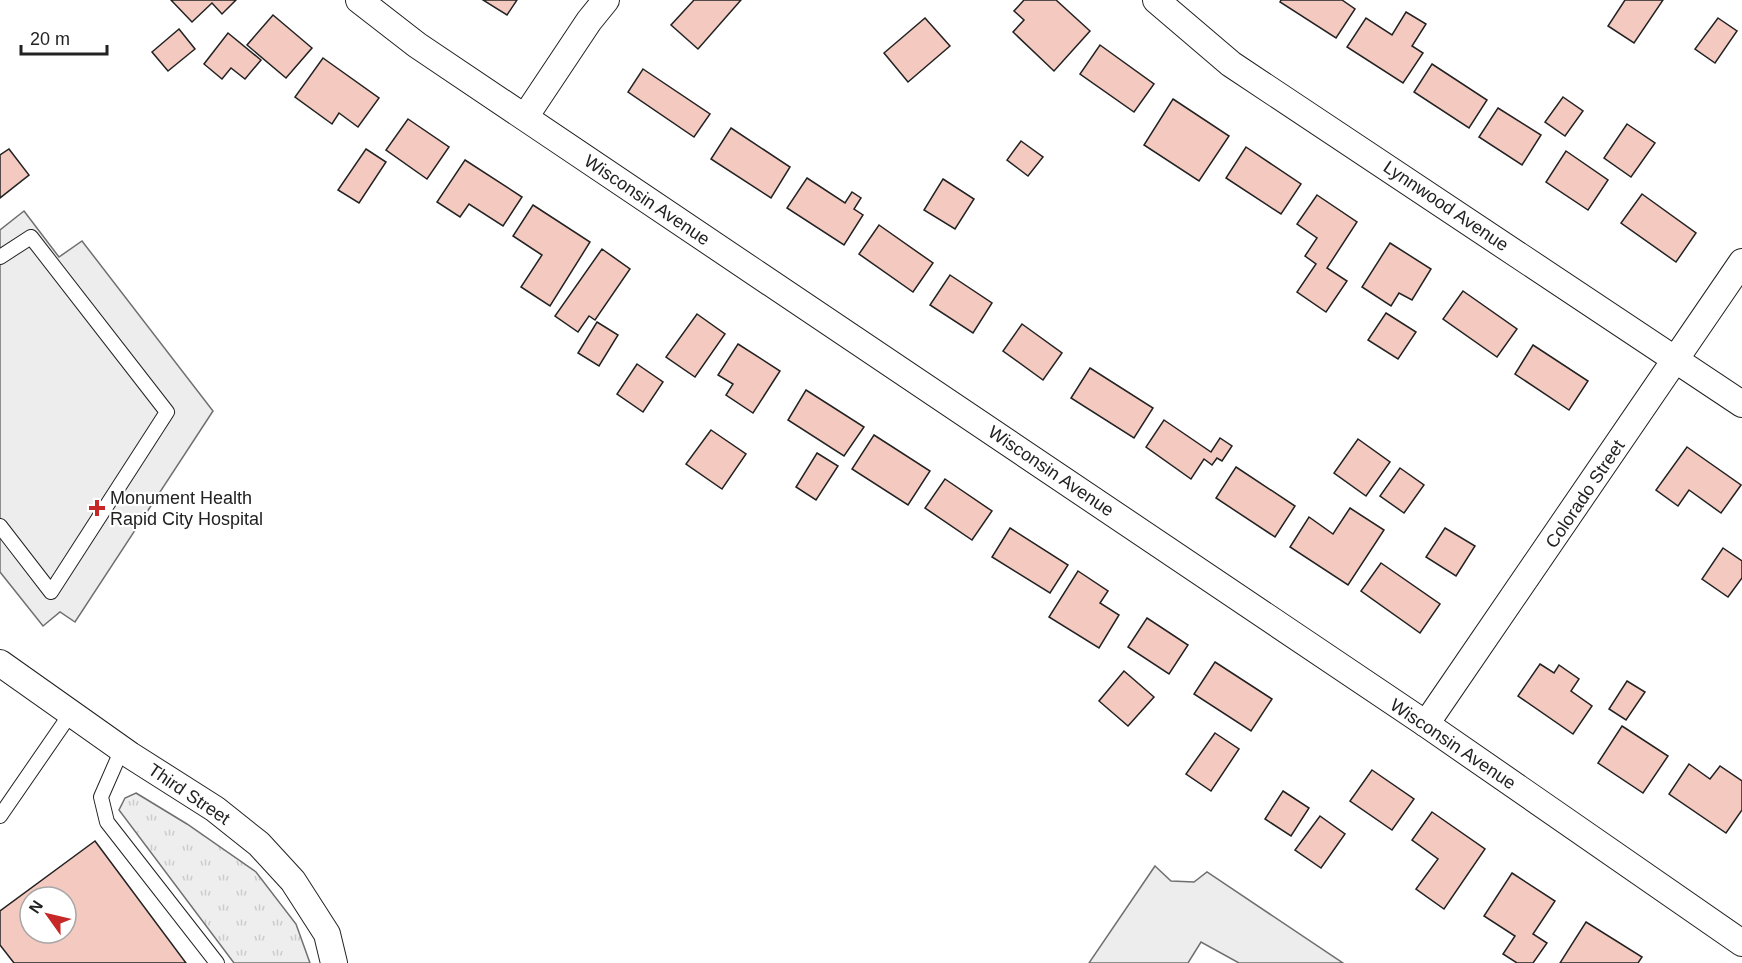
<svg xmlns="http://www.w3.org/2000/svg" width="1742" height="963" font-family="Helvetica,sans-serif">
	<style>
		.grass { fill: url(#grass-tufts); stroke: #6f6f6f; stroke-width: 1.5 }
		.parking { fill: #ededed; stroke: #6f6f6f; stroke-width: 1.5 }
		.building { fill: #f3c9c0; stroke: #222; stroke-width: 1.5; fill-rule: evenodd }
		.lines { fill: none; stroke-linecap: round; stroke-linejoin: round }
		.lane-casing { stroke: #222; stroke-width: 16 }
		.street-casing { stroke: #222; stroke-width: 28 }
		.lane { stroke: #fff; stroke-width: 14 }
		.street { stroke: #fff; stroke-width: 26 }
		.poi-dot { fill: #c62828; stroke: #fff; stroke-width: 2 }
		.labels { text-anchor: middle; stroke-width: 4.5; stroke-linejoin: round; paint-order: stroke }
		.street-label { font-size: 18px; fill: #222; stroke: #fff }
		.poi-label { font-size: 18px; fill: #222; stroke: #fff; text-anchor: start }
	</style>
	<defs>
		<pattern id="grass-tufts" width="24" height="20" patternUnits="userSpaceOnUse" patternTransform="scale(1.5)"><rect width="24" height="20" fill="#eee"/><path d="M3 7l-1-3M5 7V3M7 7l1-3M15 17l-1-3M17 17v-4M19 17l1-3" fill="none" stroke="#ccc"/></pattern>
	</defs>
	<rect width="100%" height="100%" fill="#fff"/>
	<path class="grass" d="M136,793L187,824L256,872L296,924L310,963H234L119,810L125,798Z"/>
	<g class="parking">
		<path d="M24,211L59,257L82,241L213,411L75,622L60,612L43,626L0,572V230Z"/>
		<path d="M1155,866L1171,881L1194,882L1207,872L1343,963H1239L1201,942L1188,963H1089Z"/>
	</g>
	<g class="building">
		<path d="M171,0H236L222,14L212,3L192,22Z"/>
		<path d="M483,0H517L507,15Z"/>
		<path d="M694,0H741L698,49L671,25Z"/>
		<path d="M1024,0H1056L1090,31L1054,71L1013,32L1024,20L1014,11Z"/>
		<path d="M1281,0H1342L1355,9L1336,38L1280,2Z"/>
		<path d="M1625,0H1663L1634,43L1608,26Z"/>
		<path d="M1406,12L1426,24L1412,46L1423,53L1403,83L1347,47L1366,18L1392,35Z"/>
		<path d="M273,15L312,48L286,78L247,45Z"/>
		<path d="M925,18L950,46L908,82L884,53Z"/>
		<path d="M1718,18L1737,31L1715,63L1695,49Z"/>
		<path d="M179,29L195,49L168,71L152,52Z"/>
		<path d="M228,33L261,60L245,79L231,68L222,79L204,64Z"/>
		<path d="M1100,45L1154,84L1134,112L1080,74Z"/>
		<path d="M323,58L379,98L358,127L339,113L332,124L295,97Z"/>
		<path d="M1432,64L1487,100L1469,128L1414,92Z"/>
		<path d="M643,69L710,114L694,137L628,92Z"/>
		<path d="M1563,97L1583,111L1565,136L1545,122Z"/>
		<path d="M1173,99L1229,136L1199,181L1144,145Z"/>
		<path d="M1498,108L1541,135L1522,165L1479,137Z"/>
		<path d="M408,119L449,147L427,179L386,150Z"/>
		<path d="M1627,124L1655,143L1631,177L1604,158Z"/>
		<path d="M731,128L790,167L771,198L711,159Z"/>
		<path d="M1021,141L1043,157L1028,176L1007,160Z"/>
		<path d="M1246,147L1301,184L1281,214L1226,178Z"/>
		<path d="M9,149L29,175L0,198V155Z"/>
		<path d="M366,149L386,162L359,203L338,190Z"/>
		<path d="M1566,151L1608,180L1588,210L1546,182Z"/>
		<path d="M465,160L522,197L503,226L469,204L460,217L437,202Z"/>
		<path d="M807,178L845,203L852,192L861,198L854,209L863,215L844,245L787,208Z"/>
		<path d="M943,179L974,199L955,229L924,210Z"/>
		<path d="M1642,194L1696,233L1676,262L1621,223Z"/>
		<path d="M1317,195L1357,222L1327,268L1347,281L1326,312L1297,292L1316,264L1305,256L1317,238L1297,224Z"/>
		<path d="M533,205L590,242L550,306L521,287L542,255L513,236Z"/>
		<path d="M879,225L933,263L913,292L859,254Z"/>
		<path d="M1390,243L1431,269L1412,300L1399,293L1391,306L1362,287Z"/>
		<path d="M602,249L630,269L595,320L589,316L578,332L555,316Z"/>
		<path d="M950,275L992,303L973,333L930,305Z"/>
		<path d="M1463,291L1517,329L1497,357L1443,319Z"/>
		<path d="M1386,313L1416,332L1398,359L1368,340Z"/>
		<path d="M697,314L725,334L695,377L666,357Z"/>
		<path d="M597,322L618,335L599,366L578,353Z"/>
		<path d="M1022,324L1062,353L1043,380L1003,351Z"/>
		<path d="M738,344L780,371L753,413L726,395L733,384L718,375Z"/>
		<path d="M1533,345L1588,381L1569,410L1515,374Z"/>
		<path d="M637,364L663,382L643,412L617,394Z"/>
		<path d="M1090,368L1153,408L1134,438L1071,398Z"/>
		<path d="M806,390L864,427L844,456L788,420Z"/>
		<path d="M1164,420L1211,452L1220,438L1232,446L1222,461L1217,458L1212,465L1204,459L1191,479L1146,447Z"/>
		<path d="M711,430L746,454L722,489L686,464Z"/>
		<path d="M874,435L930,471L908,505L852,469Z"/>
		<path d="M1358,439L1390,462L1366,496L1334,473Z"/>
		<path d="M1687,447L1741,485L1721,513L1689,490L1678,506L1656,490Z"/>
		<path d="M817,453L838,466L816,500L796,487Z"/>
		<path d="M1236,467L1295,506L1275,537L1216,498Z"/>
		<path d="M1400,468L1424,485L1404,513L1380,496Z"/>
		<path d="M945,479L992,511L972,540L925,508Z"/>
		<path d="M1350,508L1384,530L1348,585L1290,547L1309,517L1333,534Z"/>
		<path d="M1010,528L1068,565L1050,593L992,557Z"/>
		<path d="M1445,528L1475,546L1456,576L1426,557Z"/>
		<path d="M1723,548L1742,561V578L1728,597L1702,579Z"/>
		<path d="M1381,563L1440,604L1420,633L1361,591Z"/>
		<path d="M1078,571L1108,591L1100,603L1119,615L1099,648L1049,617Z"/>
		<path d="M1147,618L1188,645L1169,674L1128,647Z"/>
		<path d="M1215,662L1272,699L1251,731L1194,694Z"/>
		<path d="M1540,664L1554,673L1559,665L1579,679L1571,691L1592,706L1573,734L1518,696Z"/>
		<path d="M1124,671L1154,697L1128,726L1099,701Z"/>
		<path d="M1627,681L1645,692L1626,720L1609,709Z"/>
		<path d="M1622,726L1668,756L1643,793L1598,763Z"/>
		<path d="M1215,733L1239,749L1211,791L1186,774Z"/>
		<path d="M1689,764L1710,779L1720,766L1742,781V810L1726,833L1669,794Z"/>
		<path d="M1372,770L1414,799L1392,830L1350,801Z"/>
		<path d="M1283,791L1309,808L1291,836L1265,819Z"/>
		<path d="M1432,812L1485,849L1444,909L1416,889L1438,859L1412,840Z"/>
		<path d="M1320,816L1345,834L1321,868L1295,850Z"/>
		<path d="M95,841L186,963H14L0,945V911ZM30,897H66V933H30Z"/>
		<path d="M1512,873L1555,901L1533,934L1547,943L1533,963H1517L1503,954L1515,936L1484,916Z"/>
		<path d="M1586,922L1642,957L1638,963H1560Z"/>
	</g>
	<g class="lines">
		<defs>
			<g id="lane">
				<path d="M0,257L31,237L167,412L51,592L0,526"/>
				<path d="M122,749L101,797L107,822L217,963"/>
				<path d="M0,816L71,713"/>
			</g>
			<g id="street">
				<path d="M359,0L417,45L1426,724L1742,943"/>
				<path d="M1156,0L1231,64L1742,404"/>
				<path d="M525,117L589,21L606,0"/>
				<path d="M0,663L130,755L215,809L259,844L293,881L327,934L334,963"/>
				<path d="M1426,724L1742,262"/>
			</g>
		</defs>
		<use href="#lane" class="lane-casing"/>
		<use href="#street" class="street-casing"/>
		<use href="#lane" class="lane"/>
		<use href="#street" class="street"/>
	</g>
	<path class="poi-dot" d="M94 499h6v6h6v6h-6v6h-6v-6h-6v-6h6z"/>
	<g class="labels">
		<g class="street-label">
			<text transform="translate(647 200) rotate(34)" y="6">Wisconsin Avenue</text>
			<text transform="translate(1446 206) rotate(34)" y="6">Lynnwood Avenue</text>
			<text transform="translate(1051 471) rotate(34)" y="6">Wisconsin Avenue</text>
			<text transform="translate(1585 494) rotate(-56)" y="6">Colorado Street</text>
			<text transform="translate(1453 744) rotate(34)" y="6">Wisconsin Avenue</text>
			<text transform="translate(189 794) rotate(34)" y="6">Third Street</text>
		</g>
		<g class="poi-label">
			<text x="110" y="504">Monument Health<tspan x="110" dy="21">Rapid City Hospital</tspan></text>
		</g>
	</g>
	<g transform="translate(48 915) rotate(304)"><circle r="28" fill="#ffffff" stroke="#a7a7a7" stroke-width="1.5"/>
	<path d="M0-4.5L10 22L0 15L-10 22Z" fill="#c62828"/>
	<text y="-9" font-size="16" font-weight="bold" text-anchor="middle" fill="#222222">N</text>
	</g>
	<path d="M21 45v9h86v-9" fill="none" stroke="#222222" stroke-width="3"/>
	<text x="30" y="45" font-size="18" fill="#222222" stroke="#ffffff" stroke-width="4.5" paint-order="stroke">20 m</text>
</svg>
